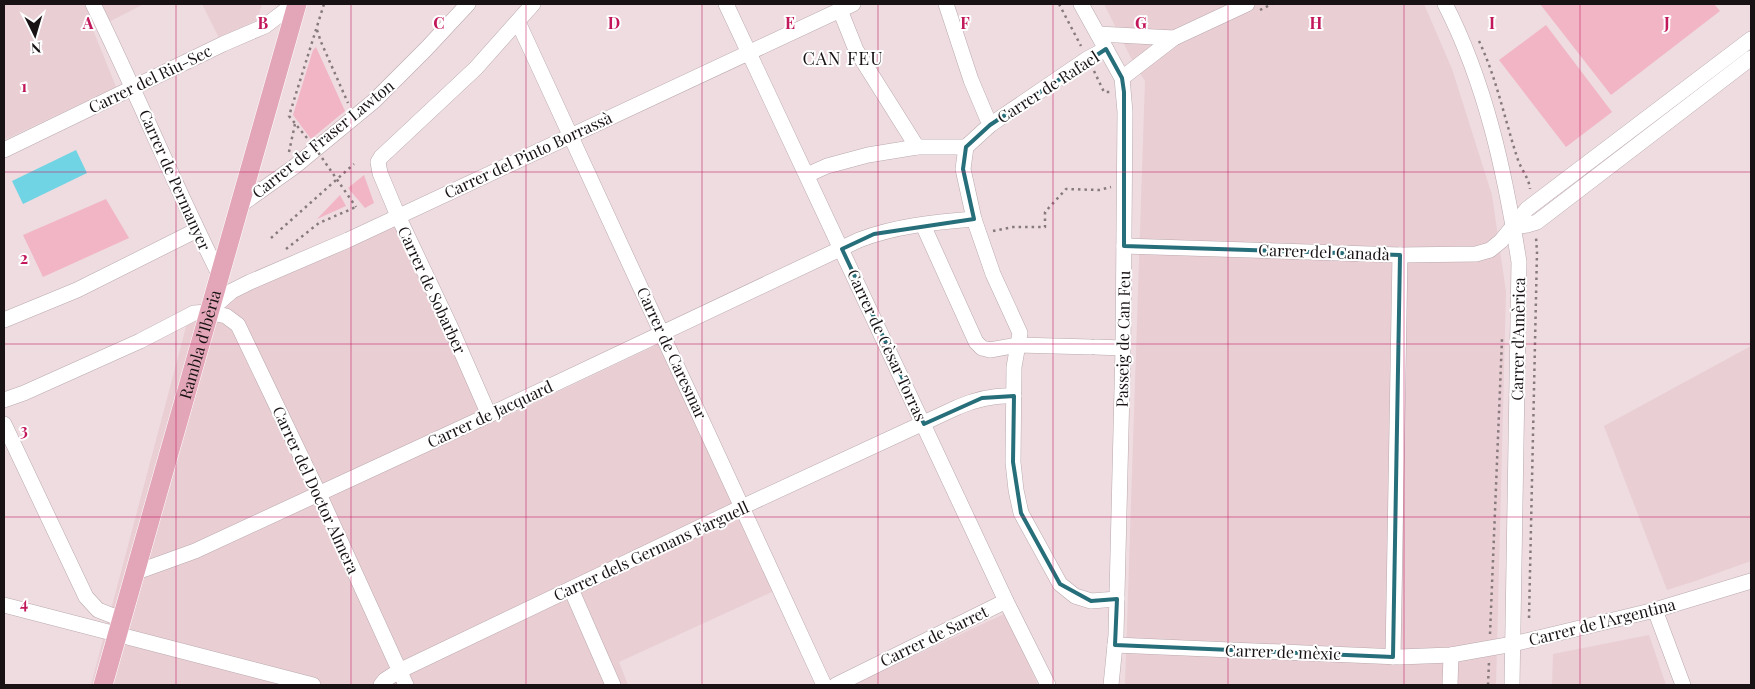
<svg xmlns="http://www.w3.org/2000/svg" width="1755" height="689" font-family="'Playfair Display',serif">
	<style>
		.built { fill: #e9ced4 }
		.green { fill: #f2b5c5 }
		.water { fill: #71d4e4 }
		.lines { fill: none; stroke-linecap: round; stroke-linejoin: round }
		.minor-casing { stroke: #baa9ad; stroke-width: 16 }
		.major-casing { stroke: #fff; stroke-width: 20 }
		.path { stroke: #877a7d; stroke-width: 2.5; stroke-dasharray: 2.5 4; stroke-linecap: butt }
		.minor { stroke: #fff; stroke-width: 15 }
		.major { stroke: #e2a6b8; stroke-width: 19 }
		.path-bridge { stroke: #877a7d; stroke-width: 2.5; stroke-dasharray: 2.5 4; stroke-linecap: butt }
		.marked { fill: none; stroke: #266e79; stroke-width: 4; stroke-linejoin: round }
		.grid { fill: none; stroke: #c2185b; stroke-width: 1; stroke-opacity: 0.55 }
		.labels { text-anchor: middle; stroke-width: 4; stroke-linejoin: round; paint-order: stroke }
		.street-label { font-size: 16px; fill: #181214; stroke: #fff }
		.neighbourhood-label { font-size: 18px; letter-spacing: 1px; fill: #181214; stroke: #fff }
		.grid-label { font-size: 16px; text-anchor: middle; font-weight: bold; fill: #c2185b; stroke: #fff; stroke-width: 4; stroke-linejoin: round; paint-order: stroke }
	</style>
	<rect width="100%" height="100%" fill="#eedce0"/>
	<g class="built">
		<path d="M4,4H144L93,30L116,87L4,140Z"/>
		<path d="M202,4H262L257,20L219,38Z"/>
		<path d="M1104,4H1424L1452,69L1492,195L1506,292L1496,685H1125L1145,81L1132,60Z"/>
		<path d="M391,217L492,423L661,343L774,591L619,662L628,685H91L190,312Z"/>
		<path d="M1751,346V561L1695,581L1667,590L1604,426Z"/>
		<path d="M1006,613L1038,685H852Z"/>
		<path d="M1649,635L1666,685H1552L1553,654Z"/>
	</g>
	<g class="green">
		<path d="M1540,4H1714L1720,11L1611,95Z"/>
		<path d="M1546,25L1612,112L1566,147L1499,60Z"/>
		<path d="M316,47L345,111L311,139L293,115L313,50Z"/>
		<path d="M364,175L374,203L365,208L348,188Z"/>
		<path d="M340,195L346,206L317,219Z"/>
		<path d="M106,199L129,238L43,277L23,235Z"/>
	</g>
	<path class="water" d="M76,150L87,173L23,204L12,181Z"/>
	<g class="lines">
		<defs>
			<g id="minor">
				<path d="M93,4C137,93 174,185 219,274"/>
				<path d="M726,4L1006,601L1048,685"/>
				<path d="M946,4L971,80L990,125"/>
				<path d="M1081,4L1122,78L1125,112L1123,348L1116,635L1111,685"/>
				<path d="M1445,4C1486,84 1505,173 1519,262L1512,685"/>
				<path d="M840,10L856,50L917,147"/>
				<path d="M518,22L824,685"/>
				<path d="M1098,34L1174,38"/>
				<path d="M1106,49L1087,59L990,125L966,147L963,169L974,219L993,274L1020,333L1014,367L1013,462L1016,490L1021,513L1060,584L1075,596L1091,601L1117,599"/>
				<path d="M1122,78L1174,38L1247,4"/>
				<path d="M4,150L223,44L265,26L294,4"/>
				<path d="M807,175L827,166L868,155L917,147H966"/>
				<path d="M239,206L294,167L374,101L427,48L468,4"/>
				<path d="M923,225L976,342L982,348L990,350L1018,345L1091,347"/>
				<path d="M1514,227L1527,225L1537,222L1751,58"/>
				<path d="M1124,246L1400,255L1476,254L1490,250L1501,241L1527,209L1751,39"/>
				<path d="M209,311L232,291L250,282L348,240L853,4"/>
				<path d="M4,320L77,290L197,230"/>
				<path d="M1095,347L1123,348"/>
				<path d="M4,400L24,393L140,341L194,313L208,312L226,316L238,325L319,494L406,685"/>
				<path d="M489,415L450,326L398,216L380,173L378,162L381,157L476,68L533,4"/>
				<path d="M4,424L86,597L98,610L121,619"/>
				<path d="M134,573L195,551L489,415L859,240C895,226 935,222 974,219"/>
				<path d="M571,589L613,685"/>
				<path d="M4,605L313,685"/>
				<path d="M1655,610L1683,685"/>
				<path d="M1115,645L1399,657L1451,655L1513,644L1655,610L1751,581"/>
				<path d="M1393,657L1400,255"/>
				<path d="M381,685L385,680L399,671L742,507L958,407C977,399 994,395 1014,396"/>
				<path d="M836,685L1006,601"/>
				<path d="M1450,685L1451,655"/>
			</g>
			<g id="major">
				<path id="s1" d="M103,685L297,4"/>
			</g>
		</defs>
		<use href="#minor" class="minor-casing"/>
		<use href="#major" class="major-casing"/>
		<g class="path">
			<path d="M1059,4L1081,46"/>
			<path d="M1260,10L1272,4"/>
			<path d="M317,30L321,42L348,103"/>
			<path d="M1479,41C1497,79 1505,121 1518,160C1522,171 1529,178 1530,189"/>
			<path d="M1094,71L1104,92H1110"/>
			<path d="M307,138L289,116L324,4"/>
			<path d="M289,152L295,124"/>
			<path d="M993,231L1013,227H1045V212L1066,189L1099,190L1111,187"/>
			<path d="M271,238L354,164"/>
			<path d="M286,249L319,223L356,207"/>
			<path d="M1529,618L1537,252L1536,237"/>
			<path d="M1490,634L1502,339"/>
			<path d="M1488,685L1489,662"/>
		</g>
		<use href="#minor" class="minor"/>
		<use href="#major" class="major"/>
		<path class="path-bridge" d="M311,142L356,207"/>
	</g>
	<path class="marked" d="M1106,49L1122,78L1124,92V246L1400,255L1393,657L1115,645L1117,599L1091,601L1060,584L1021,513L1013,462L1014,396L982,398L924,424L842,249L874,234L974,219L963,169L966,147L990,125Z"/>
	<path class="grid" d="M176,4V685M351,4V685M526,4V685M702,4V685M878,4V685M1053,4V685M1228,4V685M1404,4V685M1580,4V685M4,172H1751M4,344H1751M4,517H1751"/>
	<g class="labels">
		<g class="street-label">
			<text transform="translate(150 79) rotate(-26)" y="6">Carrer del Riu-Sec</text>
			<text transform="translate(1048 87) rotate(-33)" y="6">Carrer de Rafael</text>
			<text transform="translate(323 139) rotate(-39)" y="6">Carrer de Fraser Lawton</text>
			<text transform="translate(528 155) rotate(-25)" y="6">Carrer del Pinto Borrassà</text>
			<text transform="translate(175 180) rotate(66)" y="6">Carrer de Permanyer</text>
			<text transform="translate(1324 252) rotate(2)" y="6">Carrer del Canadà</text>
			<text transform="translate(432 290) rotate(65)" y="6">Carrer de Sobarber</text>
			<text transform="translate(1123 339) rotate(-89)" y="6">Passeig de Can Feu</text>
			<text transform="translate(1518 339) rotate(-89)" y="6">Carrer d'Amèrica</text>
			<text dy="6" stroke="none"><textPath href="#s1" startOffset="354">Rambla d'Ibèria</textPath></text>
			<text transform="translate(887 345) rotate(65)" y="6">Carrer de Cèsar Torras</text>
			<text transform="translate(672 353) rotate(65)" y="6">Carrer de Caresmar</text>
			<text transform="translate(490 414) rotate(-25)" y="6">Carrer de Jacquard</text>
			<text transform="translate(316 490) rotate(65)" y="6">Carrer del Doctor Almera</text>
			<text transform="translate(651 551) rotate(-25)" y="6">Carrer dels Germans Farguell</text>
			<text transform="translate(1602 622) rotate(-14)" y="6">Carrer de l'Argentina</text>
			<text transform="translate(934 636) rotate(-26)" y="6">Carrer de Sarret</text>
			<text transform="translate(1283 652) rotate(2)" y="6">Carrer de mèxic</text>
		</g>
		<g class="neighbourhood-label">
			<text x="843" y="65">CAN FEU</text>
		</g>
	</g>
	<g class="grid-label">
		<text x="88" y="29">A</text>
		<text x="263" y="29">B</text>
		<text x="439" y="29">C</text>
		<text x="614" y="29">D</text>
		<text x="790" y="29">E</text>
		<text x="965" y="29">F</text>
		<text x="1141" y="29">G</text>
		<text x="1316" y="29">H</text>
		<text x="1492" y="29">I</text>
		<text x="1667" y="29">J</text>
		<text x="24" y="92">1</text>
		<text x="24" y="264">2</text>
		<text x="24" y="436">3</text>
		<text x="24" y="609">4</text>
	</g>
	<rect width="1755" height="689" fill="none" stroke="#181214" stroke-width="10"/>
	<g transform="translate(35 35) rotate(175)" stroke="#ffffff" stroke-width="4" paint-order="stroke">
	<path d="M0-4L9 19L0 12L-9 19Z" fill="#181214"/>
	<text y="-8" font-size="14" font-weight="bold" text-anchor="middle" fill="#181214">N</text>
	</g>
</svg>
